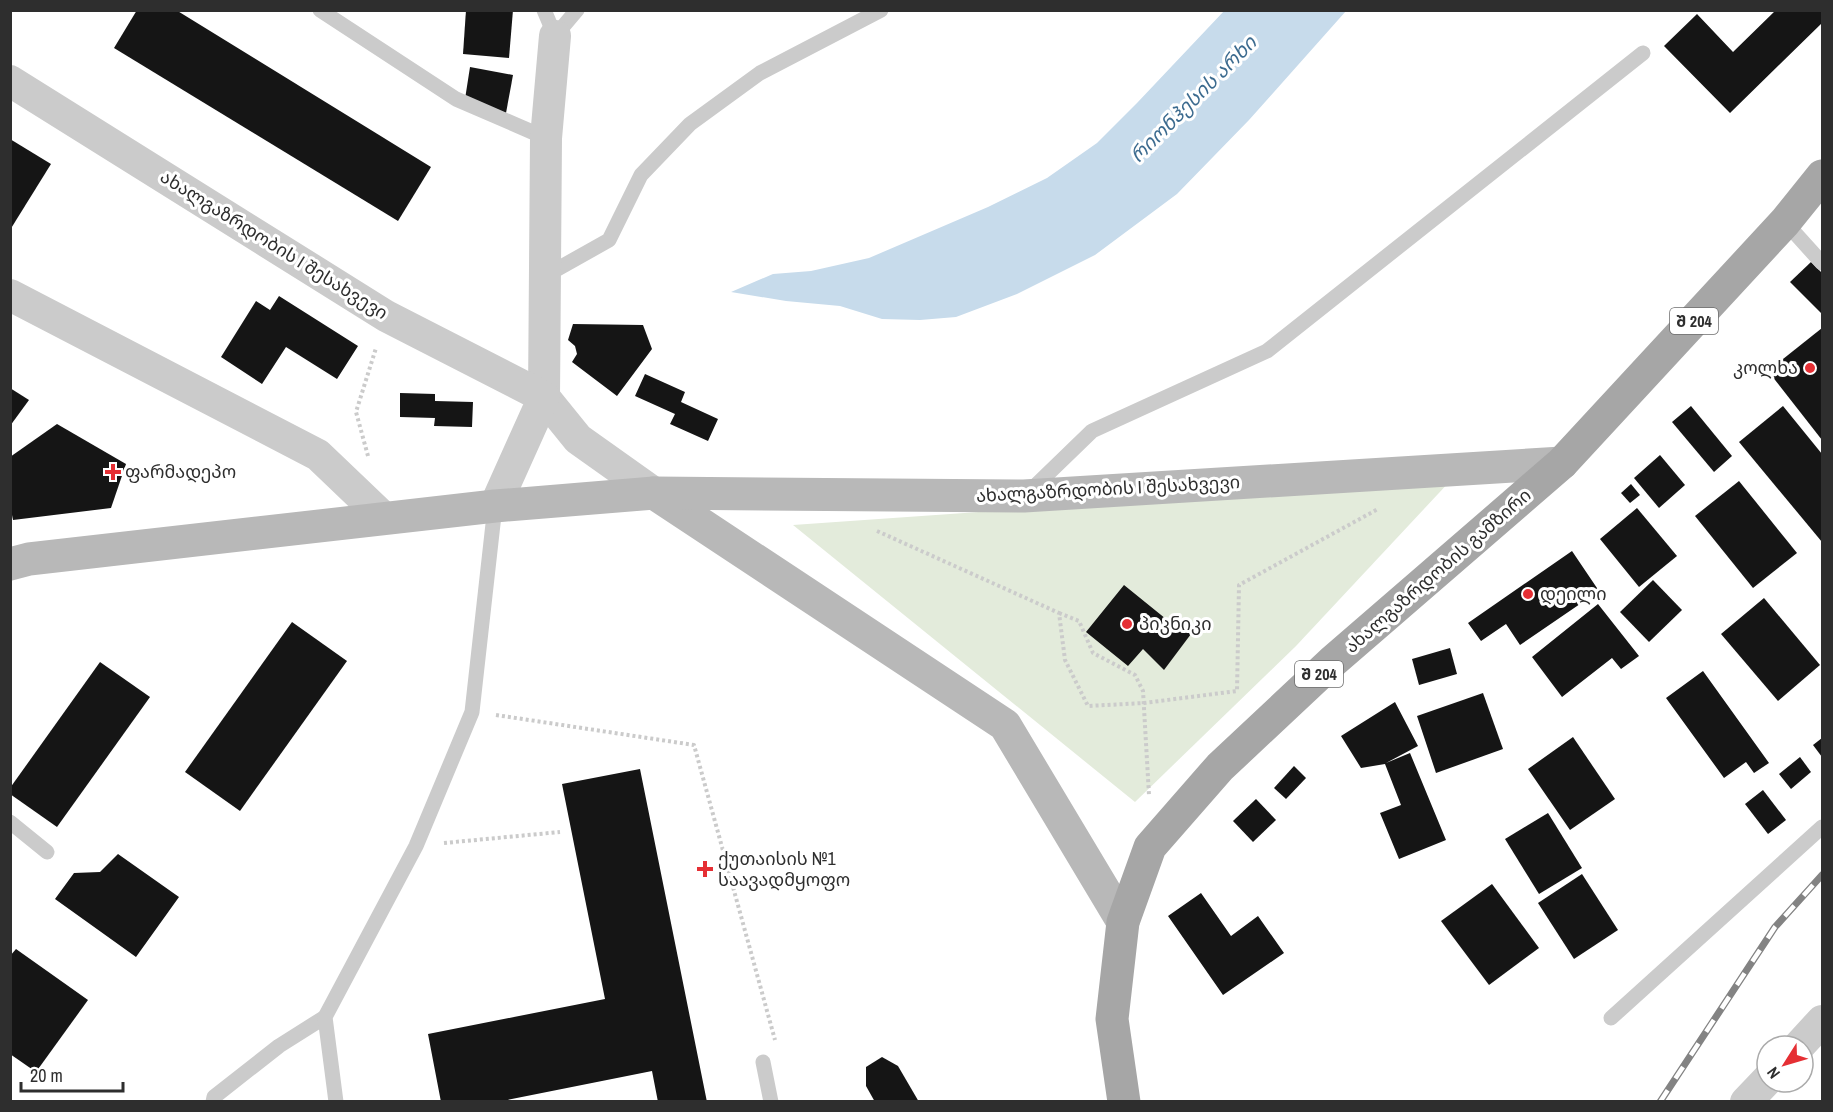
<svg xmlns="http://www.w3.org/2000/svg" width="1833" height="1112" font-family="'Archivo Narrow','Noto Sans Georgian',sans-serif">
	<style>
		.green { fill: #e3ebdb }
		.water { fill: #c7dbeb }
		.building { fill: #151515 }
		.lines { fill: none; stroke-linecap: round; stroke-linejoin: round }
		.path { stroke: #cbcbcb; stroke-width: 4; stroke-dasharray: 3 3; stroke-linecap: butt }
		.lane { stroke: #cbcbcb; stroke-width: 15 }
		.street { stroke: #cbcbcb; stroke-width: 32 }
		.secondary { stroke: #b8b8b8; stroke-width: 33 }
		.primary { stroke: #a6a6a6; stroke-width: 33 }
		.rail-casing { stroke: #838383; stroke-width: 7 }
		.rail { stroke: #fff; stroke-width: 4.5; stroke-dasharray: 14; stroke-linecap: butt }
		.poi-dot { fill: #e52f34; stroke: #fff; stroke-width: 2 }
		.labels { text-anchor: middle; stroke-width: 6; stroke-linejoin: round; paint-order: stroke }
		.shield { fill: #fff; stroke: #6d6d6d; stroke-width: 1.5 }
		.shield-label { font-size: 16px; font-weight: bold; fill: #2e2e2e }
		.street-label { font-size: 18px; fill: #2e2e2e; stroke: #fff }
		.poi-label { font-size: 18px; fill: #2e2e2e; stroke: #fff; text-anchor: start }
		.water-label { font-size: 20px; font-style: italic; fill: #3c6b8f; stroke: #fff }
	</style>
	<rect width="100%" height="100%" fill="#fff"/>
	<path class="green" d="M1452,479L1296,646L1135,802L793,525Z"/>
	<path class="water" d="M1224,11H1346L1249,120L1177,194L1095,255L1017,294L956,317L920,320L882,319L840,306L786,301L731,292L773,274L811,271L869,258L988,207L1047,178L1097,143L1137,103Z"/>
	<g class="building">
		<path d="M137,10H176L431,167L398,221L114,48Z"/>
		<path d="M466,10H513L509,58L463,54Z"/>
		<path d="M1776,10H1821L1822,23L1730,113L1664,46L1697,14L1733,52Z"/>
		<path d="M470,67L513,75L506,113L465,99Z"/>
		<path d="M10,139L51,164L10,230Z"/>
		<path d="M1811,262L1822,273V314L1790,282Z"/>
		<path d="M279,296L358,346L337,379L286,347L262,384L221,357L256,301L270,310Z"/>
		<path d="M573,324L643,325L652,349L617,396L572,362L577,354L575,346L568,340Z"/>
		<path d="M1822,328V440L1768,371Z"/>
		<path d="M645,374L685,392L681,402L718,419L708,441L670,424L675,414L635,396Z"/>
		<path d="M10,388L29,400L10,426Z"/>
		<path d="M400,393L435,394V401L473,402L472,427L434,426L435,418L400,417Z"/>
		<path d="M1691,406L1732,456L1714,472L1672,422Z"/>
		<path d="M1783,406L1822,454V542L1739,442Z"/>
		<path d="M57,424L126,464L111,508L13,520L10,505V457Z"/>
		<path d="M1660,455L1685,485L1659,508L1634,478Z"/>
		<path d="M1739,481L1797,553L1753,588L1695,516Z"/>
		<path d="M1631,484L1640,495L1630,503L1621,493Z"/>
		<path d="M1637,508L1677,556L1639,587L1600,539Z"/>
		<path d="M1572,551L1599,591L1520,645L1506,624L1481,641L1468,623Z"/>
		<path d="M1653,580L1682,610L1649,642L1620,612Z"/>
		<path d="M1124,585L1166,619L1197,626L1164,670L1143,649L1128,666L1086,632Z"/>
		<path d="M1764,598L1820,665L1778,701L1721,634Z"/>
		<path d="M1598,604L1639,656L1621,669L1612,658L1562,697L1532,657Z"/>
		<path d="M292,622L347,661L240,811L185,772Z"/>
		<path d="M1450,648L1457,674L1419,685L1412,659Z"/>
		<path d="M100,662L150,697L57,827L10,794V788Z"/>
		<path d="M1703,671L1769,763L1754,773L1746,762L1724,778L1666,698Z"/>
		<path d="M1483,693L1503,749L1436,773L1417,716Z"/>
		<path d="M1395,702L1418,746L1386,763L1410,753L1446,840L1399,859L1380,813L1401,805L1385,764L1361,768L1341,736Z"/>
		<path d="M1573,737L1615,799L1570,830L1528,769Z"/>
		<path d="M1822,738V757L1813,745Z"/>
		<path d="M1800,757L1811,772L1791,789L1779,774Z"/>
		<path d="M1294,766L1306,778L1286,799L1274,788Z"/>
		<path d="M640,769L707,1102H658L652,1071L497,1102H441L428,1034L605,999L562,784Z"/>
		<path d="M1763,790L1786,820L1768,834L1745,804Z"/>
		<path d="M1256,799L1276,820L1253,842L1233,821Z"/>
		<path d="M1548,813L1582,868L1539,894L1505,839Z"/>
		<path d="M118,854L179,897L136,957L55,899L74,873L100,872Z"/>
		<path d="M1582,874L1618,930L1574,959L1538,903Z"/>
		<path d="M1492,884L1539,948L1489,985L1441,921Z"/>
		<path d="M1201,893L1231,936L1258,916L1284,953L1223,995L1168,916Z"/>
		<path d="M16,949L88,1000L36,1072L10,1054V956Z"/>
		<path d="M882,1057L898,1066L919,1102H875L866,1086V1067Z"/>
	</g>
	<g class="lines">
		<g class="path">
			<path d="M368,456L356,412L376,348"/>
			<path d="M877,531L1059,613L1065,660L1088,706L1144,703L1237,691L1239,585L1378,509"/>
			<path d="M1059,613L1079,621L1093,653L1135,675L1143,691L1149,795"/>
			<path d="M496,715L694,745L775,1040"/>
			<path d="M444,843L560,832"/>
		</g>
		<g class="lane">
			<path d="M320,10L456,99L546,138"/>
			<path d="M544,10L555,36L577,10"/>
			<path d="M1785,222L1822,263"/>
			<path d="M545,276L609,240L641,175L690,124L760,73L881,10"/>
			<path d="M1029,492L1092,431L1267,351L1643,53"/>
			<path d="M10,822L47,852"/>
			<path d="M1611,1018L1822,827"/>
			<path d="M763,1062L771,1102"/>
			<path d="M213,1102L214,1097L279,1046L325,1017"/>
			<path d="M336,1102L325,1017L416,846L472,712L495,506"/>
		</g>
		<g class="street">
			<path d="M555,36L546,138L544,397L578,439L654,493"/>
			<path d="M10,81L386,316L544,397L495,506"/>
			<path d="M10,295L318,455L384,518"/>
			<path d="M1799,1046L1822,1021"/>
			<path d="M1746,1102L1767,1080"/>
		</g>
		<g class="secondary">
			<path d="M654,493L1005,725L1123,922"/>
			<path d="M10,564L29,559L495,506L654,493L1024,496L1562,463"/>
		</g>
		<path class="primary" d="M1124,1102L1112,1019L1123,922L1150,847L1220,767L1332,662L1562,463L1785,222L1822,176"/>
		<defs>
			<path id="rail" d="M1660,1102L1775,927L1822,875"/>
		</defs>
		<use href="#rail" class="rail-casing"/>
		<use href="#rail" class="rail"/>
	</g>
	<g class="poi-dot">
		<circle cx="1810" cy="368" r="6"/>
		<path d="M110 463h6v6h6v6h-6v6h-6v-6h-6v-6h6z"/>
		<circle cx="1528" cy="594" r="6"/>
		<circle cx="1127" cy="624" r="6"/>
		<path d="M702 860h6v6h6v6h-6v6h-6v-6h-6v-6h6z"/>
	</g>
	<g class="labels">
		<g class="shield">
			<rect x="1670" y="308" width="48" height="26" rx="4.5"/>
			<rect x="1295" y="661" width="48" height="26" rx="4.5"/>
		</g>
		<g class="shield-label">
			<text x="1694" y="327">შ 204</text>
			<text x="1319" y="680">შ 204</text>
		</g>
		<g class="street-label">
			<text transform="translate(274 245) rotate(32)" y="6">ახალგაზრდობის I შესახვევი</text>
			<text transform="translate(1108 489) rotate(-3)" y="6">ახალგაზრდობის I შესახვევი</text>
			<text transform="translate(1438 571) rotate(-41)" y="6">ახალგაზრდობის გამზირი</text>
		</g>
		<g class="poi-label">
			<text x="1798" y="374" text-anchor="end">კოლხა</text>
			<text x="125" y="478">ფარმადეპო</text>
			<text x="1540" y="600">დეილი</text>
			<text x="1139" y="630">პიკნიკი</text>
			<text x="718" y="865">ქუთაისის №1<tspan x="718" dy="21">საავადმყოფო</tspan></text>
		</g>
		<g class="water-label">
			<text transform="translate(1193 99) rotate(-45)" y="7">რიონჰესის არხი</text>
		</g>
	</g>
	<rect width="1833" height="1112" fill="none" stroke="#2e2e2e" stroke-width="24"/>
	<g transform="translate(1785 1064) rotate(233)"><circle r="28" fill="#ffffff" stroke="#ababab" stroke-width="1.5"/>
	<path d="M0-4.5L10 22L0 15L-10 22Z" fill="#e52f34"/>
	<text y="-9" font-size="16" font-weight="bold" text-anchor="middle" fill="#2e2e2e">N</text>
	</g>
	<path d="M21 1082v9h102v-9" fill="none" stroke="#2e2e2e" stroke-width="3"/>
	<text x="30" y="1082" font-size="18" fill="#2e2e2e" stroke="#ffffff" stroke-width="4.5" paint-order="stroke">20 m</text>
</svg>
